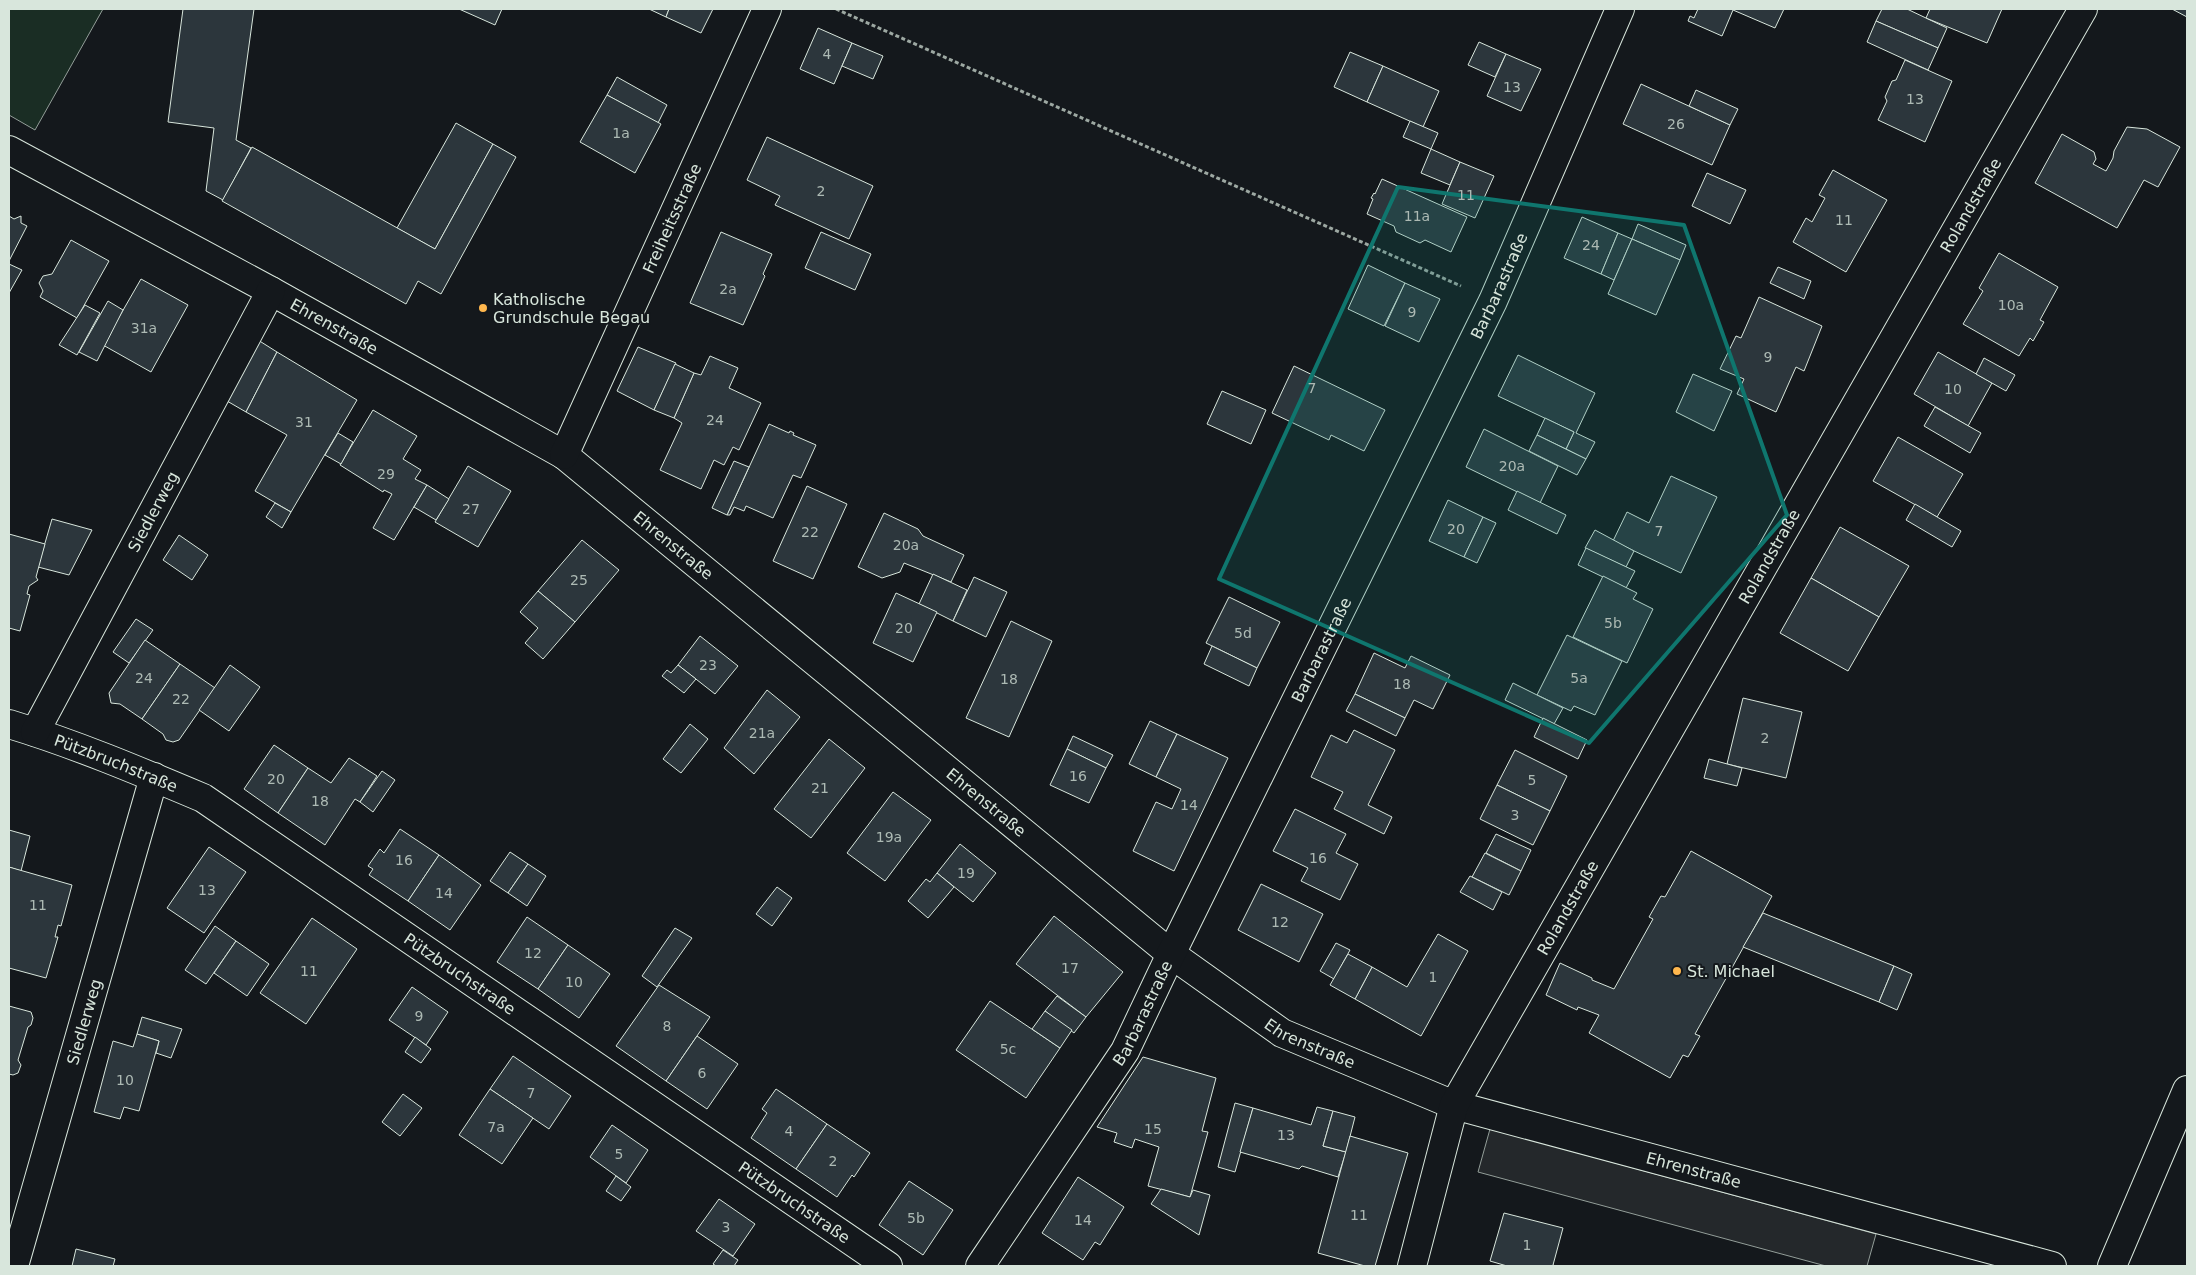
<svg xmlns="http://www.w3.org/2000/svg" width="2196" height="1275" font-family="'DejaVu Sans',sans-serif">
	<style>
		.green { fill: #1a2d24; stroke: #939e99 }
		.parking { fill: #24282b; stroke: #939e99 }
		.building { fill: #2c363c; stroke: #d8e6dc }
		.lines { fill: none; stroke-linecap: round; stroke-linejoin: round }
		.minor-casing { stroke: #d8e6dc; stroke-width: 30 }
		.motorway-casing { stroke: #d8e6dc; stroke-width: 30 }
		.path { stroke: #9da8a2; stroke-width: 3; stroke-dasharray: 4 2.5; stroke-linecap: butt }
		.minor { stroke: #14181c; stroke-width: 28 }
		.motorway { stroke: #14181c; stroke-width: 28 }
		.marked { fill: #0f766e; fill-opacity: 0.2; stroke: #0f766e; stroke-width: 4; stroke-linejoin: round }
		.poi-dot { fill: #ffb74d; stroke: #14181c; stroke-width: 2 }
		.labels { text-anchor: middle; stroke-width: 4; stroke-linejoin: round; paint-order: stroke }
		.number-label { font-size: 14px; fill: #adbab4 }
		.street-label { font-size: 16px; fill: #d8e6dc; stroke: #14181c }
		.poi-label { font-size: 16px; fill: #d8e6dc; stroke: #14181c; text-anchor: start }
	</style>
	<rect width="100%" height="100%" fill="#14181c"/>
	<path class="green" d="M9,9H103L35,130L9,115Z"/>
	<path class="parking" d="M1490,1129L1876,1234L1867,1266H1826L1478,1172Z"/>
	<g class="building">
		<path d="M183,9H254L236,140L251,148L223,200L206,191L214,128L168,122Z"/>
		<path d="M459,9H502L495,25Z"/>
		<path d="M649,9H669L666,17Z"/>
		<path d="M669,9H713L701,33L666,17Z"/>
		<path d="M1698,9H1784L1775,28L1733,10L1722,36L1688,21L1690,16L1694,18Z"/>
		<path d="M1882,9H1907L1947,28L1938,48L1876,21Z"/>
		<path d="M1930,9H2002L1987,43L1926,18Z"/>
		<path d="M2172,9H2187V17Z"/>
		<path d="M1876,21L1938,48L1928,70L1867,42Z"/>
		<path d="M818,28L852,43L834,84L800,69Z"/>
		<path d="M1479,42L1506,54L1495,77L1468,65Z"/>
		<path d="M852,43L883,56L873,79L842,66Z"/>
		<path d="M1350,52L1383,66L1367,102L1334,87Z"/>
		<path d="M1506,54L1541,69L1521,111L1487,96Z"/>
		<path d="M1905,60L1952,81L1925,142L1878,120L1887,101L1885,97L1892,81L1896,80Z"/>
		<path d="M1383,66L1439,91L1423,127L1367,102Z"/>
		<path d="M617,77L667,105L658,123L607,95Z"/>
		<path d="M1641,84L1730,125L1712,165L1623,124Z"/>
		<path d="M1696,90L1738,109L1730,125L1689,106Z"/>
		<path d="M607,95L661,124L635,173L580,142Z"/>
		<path d="M1410,121L1438,133L1431,149L1403,137Z"/>
		<path d="M456,123L493,144L435,249L397,228Z"/>
		<path d="M2127,127L2147,129L2180,147L2158,187L2144,180L2117,228L2035,183L2062,134L2094,152L2096,159L2093,164L2106,171L2113,158L2114,151Z"/>
		<path d="M767,137L873,186L849,239L775,205L780,196L747,180Z"/>
		<path d="M493,144L516,157L441,294L418,281L406,304L222,201L252,147L435,249Z"/>
		<path d="M1431,149L1460,162L1450,185L1421,173Z"/>
		<path d="M1460,162L1494,176L1475,218L1442,204Z"/>
		<path d="M1833,170L1887,200L1846,272L1793,242L1806,218L1812,222L1825,198L1819,195Z"/>
		<path d="M1707,173L1746,190L1730,224L1692,206Z"/>
		<path d="M1382,179L1467,217L1451,252L1425,240L1420,243L1396,232L1394,226L1367,214L1373,199L1371,198L1374,193L1375,194Z"/>
		<path d="M9,216L14,219L21,216V223L27,226L9,261Z"/>
		<path d="M1582,217L1618,233L1601,274L1564,258Z"/>
		<path d="M1638,224L1686,245L1680,260L1632,239Z"/>
		<path d="M721,232L772,254L763,274L765,276L743,325L690,303Z"/>
		<path d="M821,232L871,254L855,290L805,268Z"/>
		<path d="M1618,233L1632,239L1614,280L1601,274Z"/>
		<path d="M1632,239L1680,260L1656,315L1608,294Z"/>
		<path d="M71,240L109,261L77,318L40,297L43,291L39,283L43,276L52,274Z"/>
		<path d="M1999,253L2058,287L2040,320L2044,322L2033,341L2030,338L2019,356L1963,324L1983,291L1979,288Z"/>
		<path d="M9,264L22,270L9,293Z"/>
		<path d="M1368,265L1405,283L1384,326L1348,309Z"/>
		<path d="M1778,267L1811,281L1804,299L1770,283Z"/>
		<path d="M141,279L188,305L151,372L103,345Z"/>
		<path d="M1405,283L1440,299L1419,342L1385,326Z"/>
		<path d="M1759,297L1822,326L1804,371L1796,367L1776,412L1737,394L1744,379L1720,369L1736,336L1741,338Z"/>
		<path d="M108,301L123,310L97,361L79,352Z"/>
		<path d="M85,305L100,313L77,355L59,345Z"/>
		<path d="M258,340L277,352L246,412L227,401Z"/>
		<path d="M638,347L676,363L654,410L617,391Z"/>
		<path d="M277,352L357,400L291,512L255,491L287,435L246,412Z"/>
		<path d="M1938,352L1992,383L1968,426L1914,394Z"/>
		<path d="M1518,355L1595,393L1576,433L1595,442L1586,459L1566,449L1574,432L1498,396Z"/>
		<path d="M710,356L738,368L729,388L761,403L739,450L733,447L724,465L714,460L701,489L660,470L682,423L674,418L694,373L701,375Z"/>
		<path d="M1984,358L2015,375L2006,391L1976,374Z"/>
		<path d="M675,364L694,373L674,418L654,410Z"/>
		<path d="M1294,366L1385,410L1364,451L1331,435L1329,440L1272,413Z"/>
		<path d="M1693,374L1732,391L1714,431L1676,412Z"/>
		<path d="M1222,391L1266,410L1251,444L1207,424Z"/>
		<path d="M1935,407L1981,433L1970,453L1924,426Z"/>
		<path d="M373,410L417,436L403,459L421,470L415,479L427,485L394,540L373,528L392,494L384,490L383,492L340,465Z"/>
		<path d="M1545,418L1574,432L1566,449L1537,435Z"/>
		<path d="M769,424L789,433L790,431L794,433L793,435L816,445L801,478L793,475L773,518L746,506L744,511L734,507L730,515H727Z"/>
		<path d="M1484,429L1558,466L1540,503L1466,467Z"/>
		<path d="M338,433L353,442L341,464L325,455Z"/>
		<path d="M1537,435L1586,459L1577,475L1529,451Z"/>
		<path d="M1898,437L1963,474L1937,517L1873,481Z"/>
		<path d="M734,461L749,467L727,515L712,508Z"/>
		<path d="M468,466L511,491L478,547L435,522Z"/>
		<path d="M1671,476L1717,497L1681,573L1613,541L1627,512L1649,523Z"/>
		<path d="M427,485L449,499L436,520L414,507Z"/>
		<path d="M807,486L847,504L813,579L773,561Z"/>
		<path d="M1517,491L1566,515L1557,534L1508,510Z"/>
		<path d="M1448,500L1483,517L1464,557L1429,541Z"/>
		<path d="M275,503L291,512L282,528L266,517Z"/>
		<path d="M1915,504L1961,531L1952,547L1906,520Z"/>
		<path d="M884,513L918,529L923,536L964,555L951,582L904,563L900,572L882,578L858,567Z"/>
		<path d="M1483,517L1496,523L1477,563L1464,557Z"/>
		<path d="M52,519L92,530L69,575L38,567Z"/>
		<path d="M1840,527L1909,566L1879,617L1811,578Z"/>
		<path d="M1595,530L1634,551L1626,567L1585,548Z"/>
		<path d="M9,534L45,544L36,577L38,580L29,586L27,594L30,595L20,631L9,628Z"/>
		<path d="M179,535L208,555L192,580L163,560Z"/>
		<path d="M582,540L619,570L575,622L538,591Z"/>
		<path d="M1586,548L1635,571L1626,588L1578,565Z"/>
		<path d="M933,574L967,590L953,621L919,604Z"/>
		<path d="M1603,576L1637,593L1633,599L1653,609L1627,663L1573,637Z"/>
		<path d="M974,577L1007,592L986,637L953,621Z"/>
		<path d="M1811,578L1879,617L1848,671L1780,633Z"/>
		<path d="M538,591L575,622L543,659L525,643L538,628L520,612Z"/>
		<path d="M896,593L937,612L913,662L873,643Z"/>
		<path d="M1229,597L1280,622L1257,668L1206,643Z"/>
		<path d="M136,619L153,630L129,663L113,652Z"/>
		<path d="M1011,621L1052,641L1009,737L966,718Z"/>
		<path d="M1567,635L1622,661L1595,715L1574,706L1571,711L1537,695Z"/>
		<path d="M700,636L738,666L715,694L678,665Z"/>
		<path d="M145,640L180,664L142,719L120,704L111,703L109,693Z"/>
		<path d="M1212,646L1257,668L1249,686L1204,664Z"/>
		<path d="M1374,653L1405,668L1411,656L1450,675L1433,709L1414,700L1405,718L1355,694Z"/>
		<path d="M180,664L215,688L179,740L173,742L166,740L163,734L142,719Z"/>
		<path d="M230,665L260,687L229,731L199,710Z"/>
		<path d="M678,665L696,679L684,693L662,676L667,670L671,673Z"/>
		<path d="M1513,683L1563,708L1554,724L1505,700Z"/>
		<path d="M767,690L800,717L754,774L724,748Z"/>
		<path d="M1355,694L1405,718L1396,736L1346,711Z"/>
		<path d="M1743,698L1802,712L1786,778L1727,764Z"/>
		<path d="M1543,718L1587,740L1578,759L1534,737Z"/>
		<path d="M1150,721L1177,734L1156,777L1129,764Z"/>
		<path d="M690,724L708,739L681,773L663,759Z"/>
		<path d="M1354,730L1395,750L1368,805L1392,817L1384,834L1334,809L1343,792L1311,777L1331,735L1347,743Z"/>
		<path d="M1177,734L1228,758L1174,871L1133,851L1156,802L1172,809L1181,789L1156,777Z"/>
		<path d="M1073,736L1113,755L1106,768L1067,749Z"/>
		<path d="M829,739L865,768L811,838L774,809Z"/>
		<path d="M274,745L308,768L278,813L244,789Z"/>
		<path d="M1067,749L1106,768L1089,803L1050,785Z"/>
		<path d="M1515,750L1567,776L1550,811L1497,785Z"/>
		<path d="M349,758L377,776L360,802L355,799L325,845L278,813L308,768L331,783Z"/>
		<path d="M1709,759L1742,768L1737,786L1704,778Z"/>
		<path d="M382,771L395,780L373,812L360,802Z"/>
		<path d="M1497,785L1550,811L1533,845L1480,819Z"/>
		<path d="M893,792L931,820L885,881L847,853Z"/>
		<path d="M1295,809L1346,834L1336,853L1358,864L1340,900L1301,881L1308,868L1273,851Z"/>
		<path d="M400,829L439,855L408,901L369,875L373,869L368,866L380,849L384,853Z"/>
		<path d="M9,830L30,836L21,871L9,867Z"/>
		<path d="M1496,834L1531,850L1521,871L1486,853Z"/>
		<path d="M960,844L996,873L973,902L937,873Z"/>
		<path d="M209,847L246,872L204,933L167,908Z"/>
		<path d="M1691,851L1772,896L1695,1034L1700,1036L1688,1057L1683,1055L1670,1078L1589,1033L1599,1015L1578,1007L1577,1010L1546,995L1560,963L1592,978V980L1614,989L1653,919L1649,917L1661,896L1665,897Z"/>
		<path d="M510,852L528,864L508,893L490,881Z"/>
		<path d="M1485,853L1521,871L1509,895L1472,877Z"/>
		<path d="M439,855L481,885L450,930L408,901Z"/>
		<path d="M528,864L546,876L527,906L508,893Z"/>
		<path d="M9,867L72,885L61,926L58,925L55,937H58L46,978L9,968Z"/>
		<path d="M937,873L954,887L928,918L908,901L926,879L930,882Z"/>
		<path d="M1470,876L1502,892L1493,910L1460,892Z"/>
		<path d="M1261,884L1323,914L1299,962L1238,930Z"/>
		<path d="M777,887L792,898L772,926L756,914Z"/>
		<path d="M1763,913L1894,966L1879,1002L1743,947Z"/>
		<path d="M1054,916L1123,972L1086,1017L1016,964Z"/>
		<path d="M527,917L568,945L538,989L497,962Z"/>
		<path d="M312,918L357,949L306,1024L260,993Z"/>
		<path d="M215,926L236,941L206,984L185,970Z"/>
		<path d="M675,928L692,938L657,987L642,976Z"/>
		<path d="M1438,934L1468,951L1421,1036L1355,999L1372,967L1407,987Z"/>
		<path d="M236,941L269,964L247,996L214,973Z"/>
		<path d="M1336,943L1350,950L1334,979L1320,971Z"/>
		<path d="M568,945L610,974L579,1018L538,989Z"/>
		<path d="M1348,954L1372,967L1355,999L1330,985Z"/>
		<path d="M1894,966L1912,974L1897,1010L1879,1002Z"/>
		<path d="M659,985L710,1017L666,1081L616,1046Z"/>
		<path d="M412,987L448,1012L426,1045L389,1020Z"/>
		<path d="M1057,996L1086,1017L1074,1033L1045,1011Z"/>
		<path d="M990,1001L1060,1048L1026,1098L956,1050Z"/>
		<path d="M9,1006L31,1012L33,1018L31,1025L28,1027L18,1060L21,1065L18,1073L13,1075L9,1074Z"/>
		<path d="M1045,1011L1072,1030L1060,1048L1032,1029Z"/>
		<path d="M142,1017L182,1029L171,1058L156,1053L159,1041L137,1034Z"/>
		<path d="M137,1034L159,1041L139,1111L124,1107L120,1119L94,1112L113,1041L133,1047Z"/>
		<path d="M697,1036L738,1064L707,1109L666,1081Z"/>
		<path d="M415,1037L431,1049L421,1063L405,1052Z"/>
		<path d="M513,1056L571,1096L549,1129L490,1089Z"/>
		<path d="M1143,1057L1216,1078L1202,1131L1208,1132L1190,1197L1148,1186L1159,1147L1135,1139L1132,1148L1114,1142L1117,1133L1097,1127Z"/>
		<path d="M490,1089L533,1118L502,1164L459,1135Z"/>
		<path d="M776,1089L827,1124L796,1169L751,1138L767,1113L762,1109Z"/>
		<path d="M403,1094L422,1108L400,1136L382,1122Z"/>
		<path d="M1235,1103L1253,1108L1235,1172L1218,1167Z"/>
		<path d="M1317,1107L1333,1111L1323,1146L1346,1152L1338,1177L1302,1166L1299,1169L1240,1152L1253,1108L1311,1125Z"/>
		<path d="M1333,1111L1355,1117L1346,1152L1323,1146Z"/>
		<path d="M827,1124L870,1153L854,1177L852,1175L837,1197L796,1169Z"/>
		<path d="M612,1125L648,1150L626,1183L590,1157Z"/>
		<path d="M1350,1136L1408,1153L1375,1266H1365L1318,1253Z"/>
		<path d="M616,1176L631,1187L621,1201L606,1191Z"/>
		<path d="M1078,1177L1124,1207L1100,1245L1095,1242L1083,1260L1042,1233Z"/>
		<path d="M909,1181L953,1210L923,1255L879,1225Z"/>
		<path d="M1161,1189L1190,1197L1193,1190L1210,1195L1199,1235L1151,1204Z"/>
		<path d="M719,1199L755,1224L733,1256L696,1231Z"/>
		<path d="M1504,1213L1563,1228L1553,1265L1556,1266H1507L1490,1261Z"/>
		<path d="M76,1249L115,1259L113,1266H72Z"/>
		<path d="M723,1250L738,1260L734,1266H716L713,1264Z"/>
	</g>
	<g class="lines">
		<defs>
			<g id="minor">
				<path id="s1" d="M9,150L271,291L564,455L1171,954L1282,1033L1454,1105L2052,1266"/>
				<path id="s2" d="M564,455L767,9"/>
				<path id="s3" d="M9,724C75,744 139,771 203,798L888,1266"/>
				<path id="s4" d="M35,732L271,291"/>
				<path id="s5" d="M14,1266L154,777"/>
				<path id="s6" d="M980,1266L1125,1051L1171,954L1493,301L1620,9"/>
				<path id="s7" d="M1412,1266L1454,1105L2083,9"/>
			</g>
			<path id="motorway" d="M2112,1266L2187,1090"/>
		</defs>
		<use href="#minor" class="minor-casing"/>
		<use href="#motorway" class="motorway-casing"/>
		<path class="path" d="M836,9L1461,286"/>
		<use href="#minor" class="minor"/>
		<use href="#motorway" class="motorway"/>
	</g>
	<path class="marked" d="M1398,187L1684,225L1787,515L1589,743L1219,579Z"/>
	<g class="poi-dot">
		<circle cx="483" cy="308" r="5"/>
		<circle cx="1677" cy="971" r="5"/>
	</g>
	<g class="labels">
		<g class="number-label">
			<text x="827" y="59">4</text>
			<text x="1512" y="92">13</text>
			<text x="1915" y="104">13</text>
			<text x="1676" y="129">26</text>
			<text x="621" y="138">1a</text>
			<text x="821" y="196">2</text>
			<text x="1466" y="200">11</text>
			<text x="1417" y="221">11a</text>
			<text x="1844" y="225">11</text>
			<text x="1591" y="250">24</text>
			<text x="728" y="294">2a</text>
			<text x="2011" y="310">10a</text>
			<text x="1412" y="317">9</text>
			<text x="144" y="333">31a</text>
			<text x="1768" y="362">9</text>
			<text x="1312" y="393">7</text>
			<text x="1953" y="394">10</text>
			<text x="715" y="425">24</text>
			<text x="304" y="427">31</text>
			<text x="1512" y="471">20a</text>
			<text x="386" y="479">29</text>
			<text x="471" y="514">27</text>
			<text x="1456" y="534">20</text>
			<text x="1659" y="536">7</text>
			<text x="810" y="537">22</text>
			<text x="906" y="550">20a</text>
			<text x="579" y="585">25</text>
			<text x="1613" y="628">5b</text>
			<text x="904" y="633">20</text>
			<text x="1243" y="638">5d</text>
			<text x="708" y="670">23</text>
			<text x="144" y="683">24</text>
			<text x="1579" y="683">5a</text>
			<text x="1009" y="684">18</text>
			<text x="1402" y="689">18</text>
			<text x="181" y="704">22</text>
			<text x="762" y="738">21a</text>
			<text x="1765" y="743">2</text>
			<text x="1078" y="781">16</text>
			<text x="276" y="784">20</text>
			<text x="1532" y="785">5</text>
			<text x="820" y="793">21</text>
			<text x="320" y="806">18</text>
			<text x="1189" y="810">14</text>
			<text x="1515" y="820">3</text>
			<text x="889" y="842">19a</text>
			<text x="1318" y="863">16</text>
			<text x="404" y="865">16</text>
			<text x="966" y="878">19</text>
			<text x="207" y="895">13</text>
			<text x="444" y="898">14</text>
			<text x="38" y="910">11</text>
			<text x="1280" y="927">12</text>
			<text x="533" y="958">12</text>
			<text x="1070" y="973">17</text>
			<text x="309" y="976">11</text>
			<text x="1433" y="982">1</text>
			<text x="574" y="987">10</text>
			<text x="419" y="1021">9</text>
			<text x="667" y="1031">8</text>
			<text x="1008" y="1054">5c</text>
			<text x="702" y="1078">6</text>
			<text x="125" y="1085">10</text>
			<text x="531" y="1098">7</text>
			<text x="496" y="1132">7a</text>
			<text x="1153" y="1134">15</text>
			<text x="789" y="1136">4</text>
			<text x="1286" y="1140">13</text>
			<text x="619" y="1159">5</text>
			<text x="833" y="1166">2</text>
			<text x="1359" y="1220">11</text>
			<text x="916" y="1223">5b</text>
			<text x="1083" y="1225">14</text>
			<text x="726" y="1232">3</text>
			<text x="1527" y="1250">1</text>
		</g>
		<g class="street-label">
			<text dy="6" stroke="none"><textPath href="#s7" startOffset="1204">Rolandstraße</textPath></text>
			<text dy="6" stroke="none"><textPath href="#s2" startOffset="260">Freiheitsstraße</textPath></text>
			<text dy="6" stroke="none"><textPath href="#s6" startOffset="1111">Barbarastraße</textPath></text>
			<text dy="6" stroke="none"><textPath href="#s1" startOffset="370">Ehrenstraße</textPath></text>
			<text dy="6" stroke="none"><textPath href="#s4" startOffset="250">Siedlerweg</textPath></text>
			<text dy="6" stroke="none"><textPath href="#s1" startOffset="775">Ehrenstraße</textPath></text>
			<text dy="6" stroke="none"><textPath href="#s7" startOffset="799">Rolandstraße</textPath></text>
			<text dy="6" stroke="none"><textPath href="#s6" startOffset="706">Barbarastraße</textPath></text>
			<text dy="6" stroke="none"><textPath href="#s3" startOffset="114">Pützbruchstraße</textPath></text>
			<text dy="6" stroke="none"><textPath href="#s1" startOffset="1180">Ehrenstraße</textPath></text>
			<text dy="6" stroke="none"><textPath href="#s7" startOffset="394">Rolandstraße</textPath></text>
			<text dy="6" stroke="none"><textPath href="#s3" startOffset="519">Pützbruchstraße</textPath></text>
			<text dy="6" stroke="none"><textPath href="#s6" startOffset="301">Barbarastraße</textPath></text>
			<text dy="6" stroke="none"><textPath href="#s5" startOffset="254">Siedlerweg</textPath></text>
			<text dy="6" stroke="none"><textPath href="#s1" startOffset="1585">Ehrenstraße</textPath></text>
			<text dy="6" stroke="none"><textPath href="#s1" startOffset="1990">Ehrenstraße</textPath></text>
			<text dy="6" stroke="none"><textPath href="#s3" startOffset="924">Pützbruchstraße</textPath></text>
		</g>
		<g class="poi-label">
			<text x="493" y="305">Katholische<tspan x="493" dy="18">Grundschule Begau</tspan></text>
			<text x="1687" y="977">St. Michael</text>
		</g>
	</g>
	<rect width="2196" height="1275" fill="none" stroke="#d8e6dc" stroke-width="20"/>
</svg>
